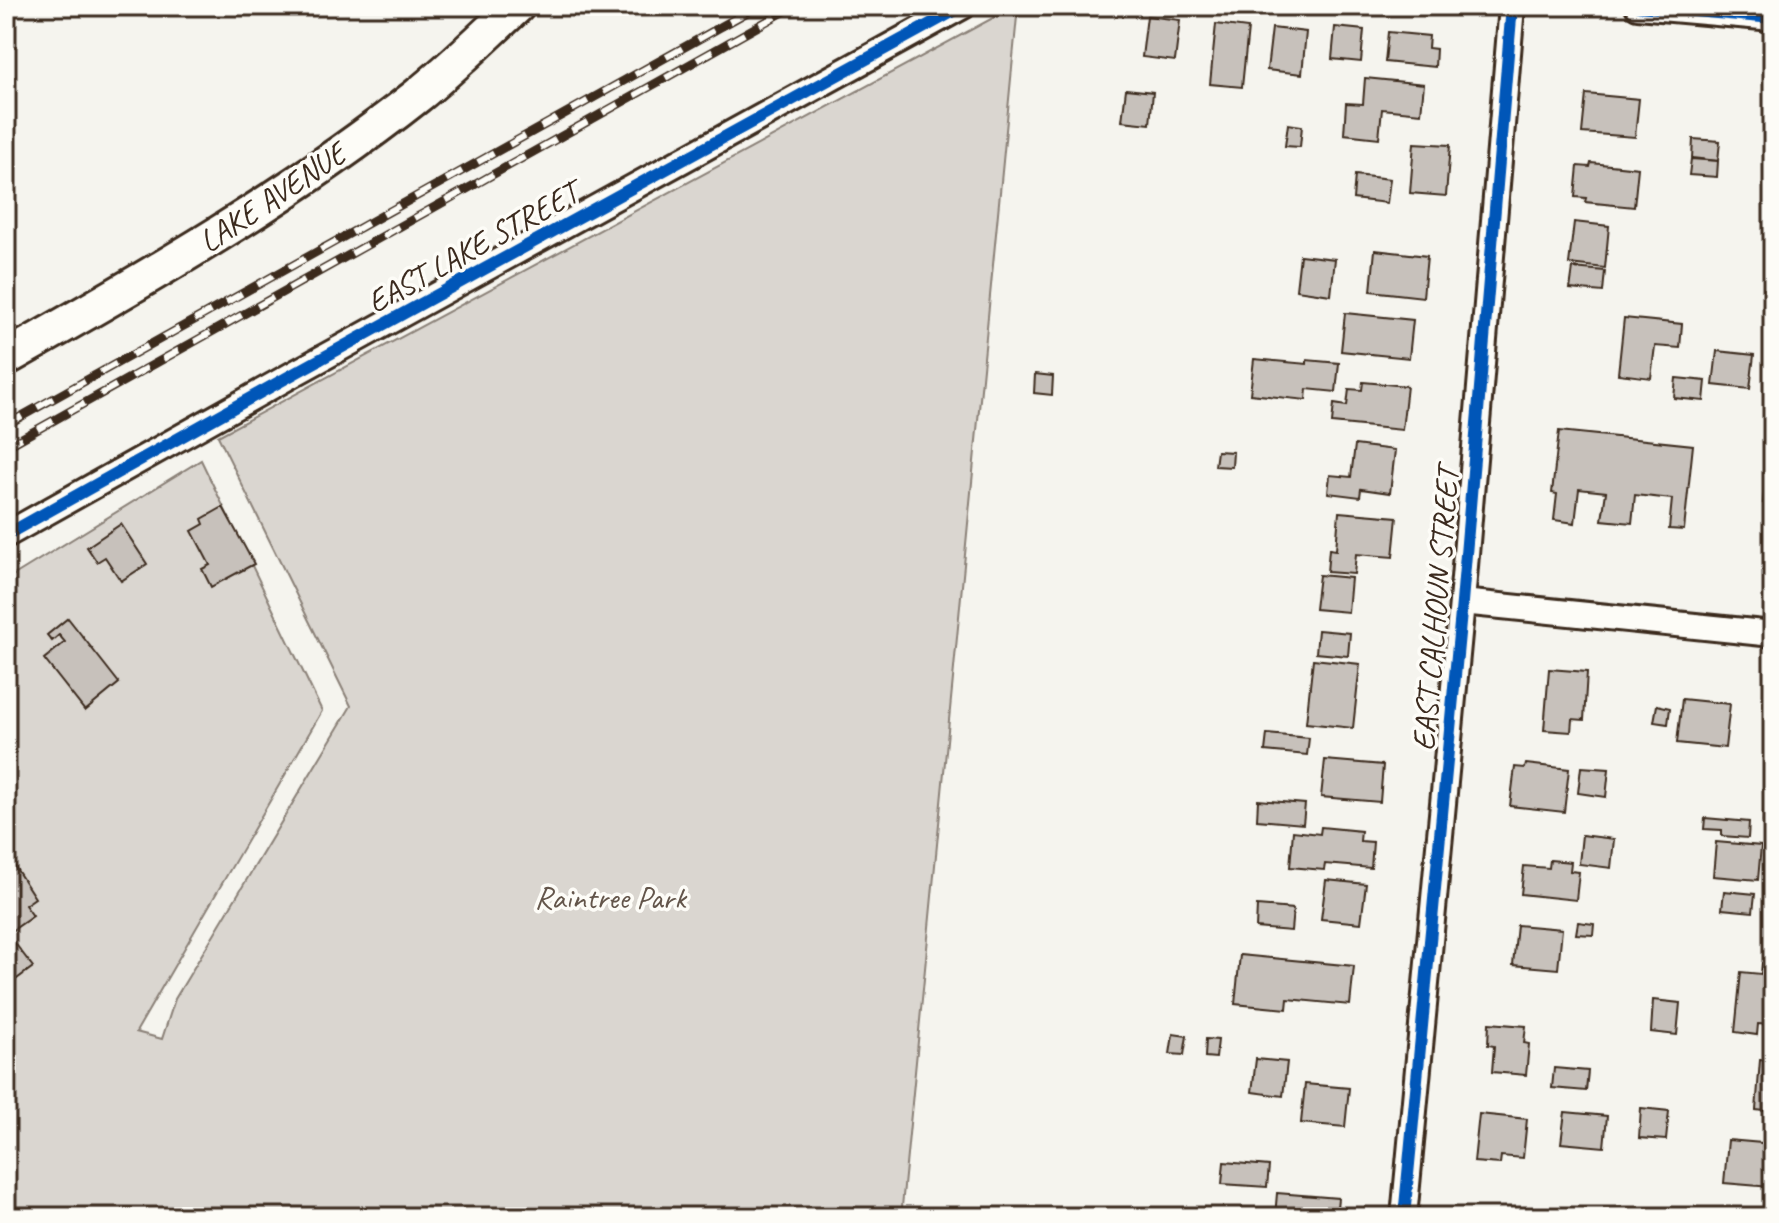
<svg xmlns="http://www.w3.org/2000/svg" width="1779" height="1223" font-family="Caveat,sans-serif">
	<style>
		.green { fill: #dad6d0; stroke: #8a8077; stroke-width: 2 }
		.building { fill: #c7c1bb; stroke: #3b2a1e; stroke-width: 2 }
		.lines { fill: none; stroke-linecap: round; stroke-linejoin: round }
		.street-casing { stroke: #3b2a1e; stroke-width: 30 }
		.secondary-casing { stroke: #3b2a1e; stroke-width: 40 }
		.street { stroke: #fdfcf7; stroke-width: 24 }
		.secondary { stroke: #fdfcf7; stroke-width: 34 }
		.rail-casing { stroke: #3b2a1e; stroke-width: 9 }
		.rail { stroke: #fdfcf7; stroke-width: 6; stroke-dasharray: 18; stroke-linecap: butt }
		.cycleway-casing { stroke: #fdfcf7; stroke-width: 17 }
		.cycleway { stroke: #0057b8; stroke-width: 12 }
		.labels { text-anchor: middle; stroke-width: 7; stroke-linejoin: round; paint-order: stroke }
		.street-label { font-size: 32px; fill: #3b2a1e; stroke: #fdfcf7 }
		.park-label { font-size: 32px; fill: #63554a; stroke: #fdfcf7 }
	</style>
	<rect width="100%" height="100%" fill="#f5f4ee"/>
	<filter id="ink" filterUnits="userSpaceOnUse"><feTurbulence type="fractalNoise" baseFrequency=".0125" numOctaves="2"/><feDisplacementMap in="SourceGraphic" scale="16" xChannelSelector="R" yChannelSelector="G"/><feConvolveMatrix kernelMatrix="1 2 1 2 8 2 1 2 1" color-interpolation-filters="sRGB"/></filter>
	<g filter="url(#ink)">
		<path class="green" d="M1015,6H1018L901,1217H6V580L201,460L322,711L136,1032L162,1039L175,999L351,706L218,436Z"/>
		<g class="building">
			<path d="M1147,16L1180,20L1175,61L1142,57Z"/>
			<path d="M1216,24L1248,28L1242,87L1210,84Z"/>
			<path d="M1335,27L1364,30L1361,62L1332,59Z"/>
			<path d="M1272,28L1306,32L1302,74L1267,70Z"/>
			<path d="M1388,32L1429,36L1428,48L1436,49L1435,67L1385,62Z"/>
			<path d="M1365,78L1424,84L1421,113L1382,109L1379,138L1344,134L1346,103L1363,104Z"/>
			<path d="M1126,89L1153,92L1150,124L1122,121Z"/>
			<path d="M1586,94L1639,99L1635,137L1582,133Z"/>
			<path d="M1288,124L1302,126L1300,147L1285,146Z"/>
			<path d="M1693,139L1720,141L1718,161L1692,158Z"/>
			<path d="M1414,143L1450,145L1446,196L1410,193Z"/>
			<path d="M1691,159L1718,161L1717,177L1689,175Z"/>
			<path d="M1591,163L1638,168L1634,207L1585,202L1586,198L1575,197L1578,166L1590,167Z"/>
			<path d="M1355,175L1390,179L1387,203L1353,199Z"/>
			<path d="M1574,222L1609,226L1605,268L1569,264Z"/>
			<path d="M1375,250L1427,256L1423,297L1371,291Z"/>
			<path d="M1300,255L1335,259L1331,295L1296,290Z"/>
			<path d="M1573,268L1605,271L1603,292L1570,289Z"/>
			<path d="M1345,313L1413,320L1409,358L1341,351Z"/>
			<path d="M1624,318L1682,324L1680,348L1655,346L1651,378L1618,374Z"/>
			<path d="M1717,351L1754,355L1750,389L1713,385Z"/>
			<path d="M1254,359L1307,364V360L1339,363L1336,392L1307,389L1306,400L1250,394Z"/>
			<path d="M1035,374L1053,376L1052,395L1034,393Z"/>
			<path d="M1676,378L1706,381L1704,401L1674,398Z"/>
			<path d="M1363,382L1407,386L1402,430L1332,423L1334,404L1347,406L1349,389L1362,390Z"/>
			<path d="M1559,431L1693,445L1684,530L1669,529L1672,499L1635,495L1632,523L1602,520L1606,492L1579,489L1575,523L1554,520L1557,494L1552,493Z"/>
			<path d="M1355,445L1395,450L1390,493L1361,489L1360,497L1328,493L1330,475L1351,477Z"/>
			<path d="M1217,451L1233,452L1232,467L1215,466Z"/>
			<path d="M1766,475L1773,476V504L1763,503Z"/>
			<path d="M223,507L254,564L211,587L202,569L210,565L192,531L204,524L202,519Z"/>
			<path d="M1339,512L1397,517L1393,557L1356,554L1354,574L1327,572L1329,549L1336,550Z"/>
			<path d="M121,524L147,564L121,581L105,557L97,562L87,547Z"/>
			<path d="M1319,575L1351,578L1348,612L1315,609Z"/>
			<path d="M68,618L119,683L85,711L44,659L65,642L59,635L52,641L47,635Z"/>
			<path d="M1318,630L1350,633L1348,656L1316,653Z"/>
			<path d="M1313,659L1360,664L1353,728L1306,723Z"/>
			<path d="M1549,669L1587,672L1584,720L1572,719L1571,732L1544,730Z"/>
			<path d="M1682,699L1730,704L1725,748L1677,743Z"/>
			<path d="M1657,705L1670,708L1668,724L1654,722Z"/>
			<path d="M1267,734L1309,738L1307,755L1265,751Z"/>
			<path d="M1325,760L1383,765L1380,802L1321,797Z"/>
			<path d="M1526,764L1569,769L1564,812L1510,806L1515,767L1525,768Z"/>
			<path d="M1581,767L1609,769L1606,797L1578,793Z"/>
			<path d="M1767,775H1773V823L1763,822Z"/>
			<path d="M1258,800L1305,804L1303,824L1257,820Z"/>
			<path d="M1705,818L1749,822L1748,838L1722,836V830L1704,829Z"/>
			<path d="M1321,827L1361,831L1360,841L1373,842L1371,868L1325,864L1324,870L1290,867L1293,831L1320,834Z"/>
			<path d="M1582,835L1614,839L1611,868L1579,864Z"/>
			<path d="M1716,842L1761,846L1758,880L1713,876Z"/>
			<path d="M6,853L35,898L25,905L33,916L7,934Z"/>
			<path d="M1550,860L1571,862L1570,871L1579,872L1576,900L1521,894L1524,866L1549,868Z"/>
			<path d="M1326,880L1366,884L1361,923L1321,919Z"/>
			<path d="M1724,891L1755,894L1753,912L1722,909Z"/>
			<path d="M1257,906L1293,909L1291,931L1256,928Z"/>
			<path d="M1578,922L1594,924L1593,935L1576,934Z"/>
			<path d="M1517,925L1562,929L1558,969L1513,965Z"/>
			<path d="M14,942L33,967L6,987V947Z"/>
			<path d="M1240,955L1354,966L1350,1005L1288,999L1287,1009L1235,1004Z"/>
			<path d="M1762,963L1773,964V1025L1758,1024L1757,1035L1735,1032L1741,972L1761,974Z"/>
			<path d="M1653,1000L1680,1003L1677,1035L1651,1032Z"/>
			<path d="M1489,1023L1526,1026L1524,1043L1529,1044L1526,1075L1492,1072L1494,1046L1488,1045Z"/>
			<path d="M1173,1034L1187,1036L1184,1055L1170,1054Z"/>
			<path d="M1206,1039L1218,1040L1216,1058L1205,1057Z"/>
			<path d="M1256,1059L1287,1062L1283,1096L1252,1092Z"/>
			<path d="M1760,1060L1773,1061V1112L1756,1110Z"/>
			<path d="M1554,1068L1588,1071L1586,1091L1552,1088Z"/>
			<path d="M1305,1084L1349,1088L1345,1127L1301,1123Z"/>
			<path d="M1641,1108L1669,1111L1666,1140L1639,1138Z"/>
			<path d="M1565,1112L1607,1116L1604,1147L1561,1143Z"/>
			<path d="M1479,1114L1527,1119L1523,1158L1501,1156L1500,1164L1474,1162Z"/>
			<path d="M1728,1140L1773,1144L1771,1187L1724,1183Z"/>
			<path d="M1224,1162L1269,1166L1267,1187L1222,1184Z"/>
			<path d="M1277,1193L1338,1198L1336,1217H1275Z"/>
		</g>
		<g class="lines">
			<defs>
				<g id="street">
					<path d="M1638,6L1773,18"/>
					<path d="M6,535L297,372L963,6"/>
					<path d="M1462,602L1773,634"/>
					<path d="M1404,1217L1462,602L1512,6"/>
				</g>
				<path id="secondary" d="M6,358C148,278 289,197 417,96C452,68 484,36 517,6"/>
			</defs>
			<use href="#street" class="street-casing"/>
			<use href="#secondary" class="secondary-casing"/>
			<use href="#street" class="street"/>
			<use href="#secondary" class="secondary"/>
			<defs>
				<g id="rail">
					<path d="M6,425L758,6"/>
					<path d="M6,447L794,6"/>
				</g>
			</defs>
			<use href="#rail" class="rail-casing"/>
			<use href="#rail" class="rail"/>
			<defs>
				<g id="cycleway">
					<path d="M1638,6L1773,18"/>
					<path d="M6,535L297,372L963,6"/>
					<path d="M1404,1217L1462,602L1512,6"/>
				</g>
			</defs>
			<use href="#cycleway" class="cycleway-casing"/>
			<use href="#cycleway" class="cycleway"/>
		</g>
	</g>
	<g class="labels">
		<g class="street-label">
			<text transform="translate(272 197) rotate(-34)" y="11">LAKE AVENUE</text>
			<text transform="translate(472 247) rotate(-29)" y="11">EAST LAKE STREET</text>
			<text transform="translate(1435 609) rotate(-85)" y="11">EAST CALHOUN STREET</text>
		</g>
		<g class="park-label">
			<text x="610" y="908">Raintree Park</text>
		</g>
	</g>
	<rect width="1779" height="1223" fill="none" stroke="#fdfcf7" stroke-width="32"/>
	<rect x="16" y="16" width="1747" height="1191" fill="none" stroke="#3b2a1e" stroke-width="3" filter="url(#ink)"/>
</svg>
